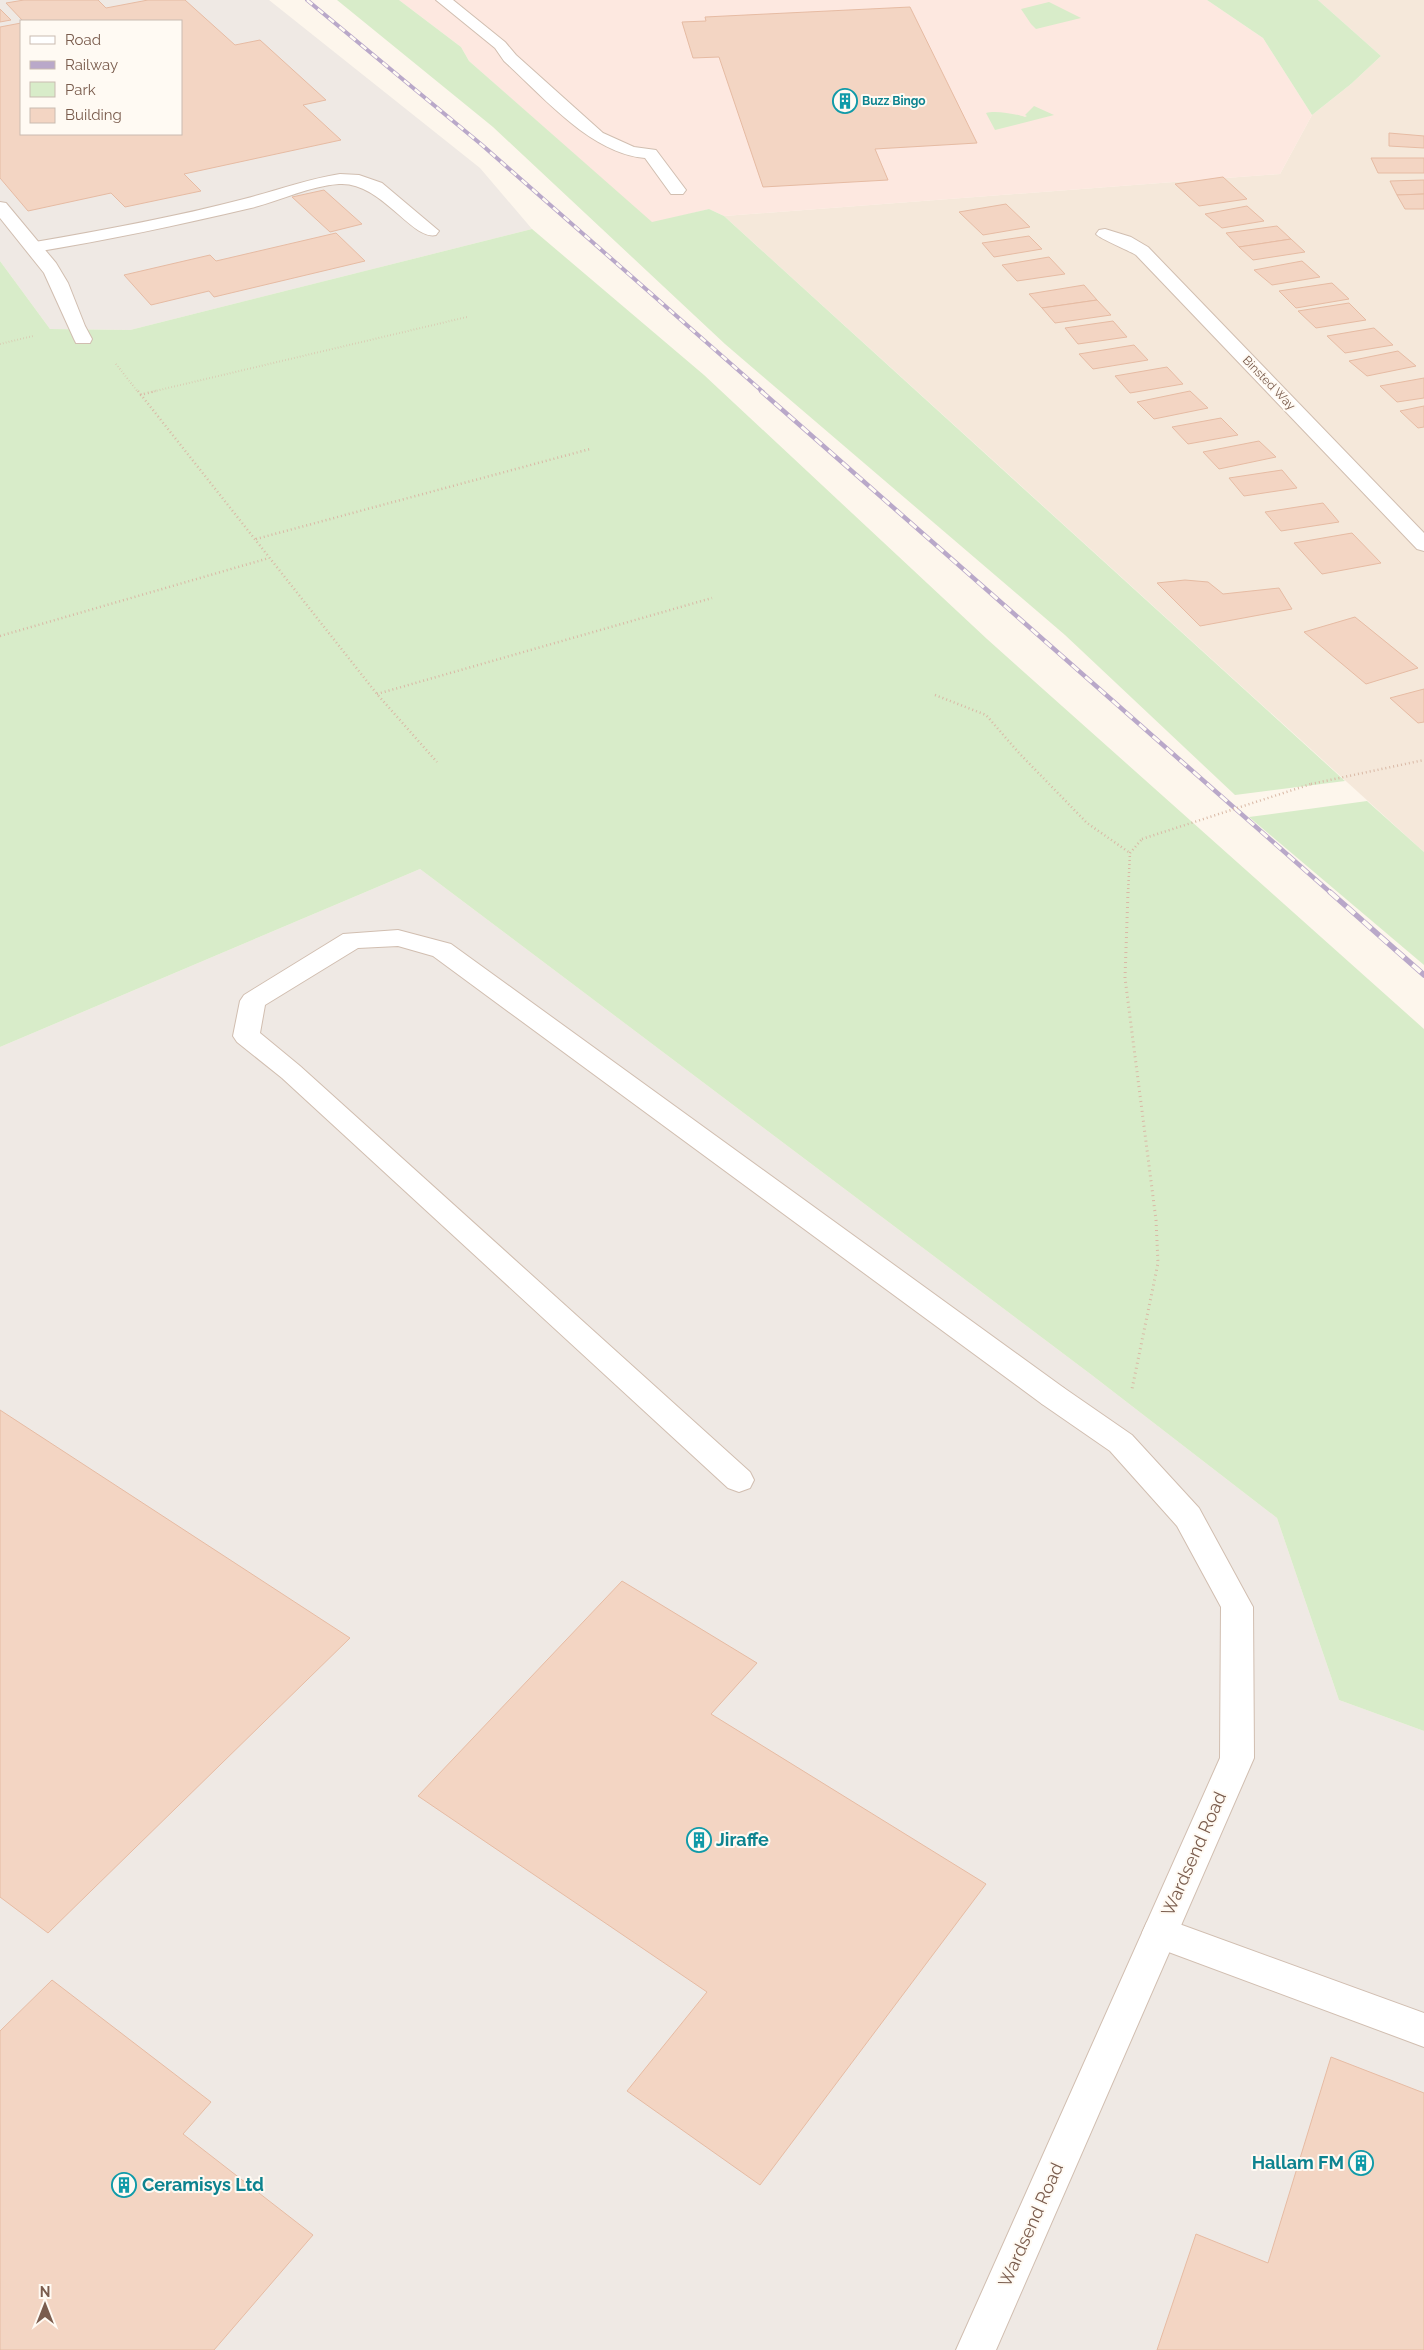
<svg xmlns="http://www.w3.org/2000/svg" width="1424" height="2350" font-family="Raleway,sans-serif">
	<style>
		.residential { fill: #f5e8da }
		.commercial { fill: #fde8e0 }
		.industrial { fill: #efe9e4; fill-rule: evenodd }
		.green { fill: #d8ecc9 }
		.building { fill: #f3d5c3; stroke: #e6bba3 }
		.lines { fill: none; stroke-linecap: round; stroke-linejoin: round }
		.lane-casing { stroke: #d1beb0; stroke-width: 2 }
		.street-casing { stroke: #d1beb0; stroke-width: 2 }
		.path-far2 { stroke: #d9b8a5; stroke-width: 2; stroke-dasharray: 0.5 2.5; stroke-linecap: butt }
		.path-far1 { stroke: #d9b8a5; stroke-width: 2.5; stroke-dasharray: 1 3; stroke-linecap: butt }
		.path { stroke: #d9b8a5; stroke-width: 3; stroke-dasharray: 1 4; stroke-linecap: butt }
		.lane { fill: #fff; fill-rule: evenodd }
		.street { fill: #fff; fill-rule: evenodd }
		.rail-far2-casing { stroke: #b9a8c9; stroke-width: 4 }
		.rail-far1-casing { stroke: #b9a8c9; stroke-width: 4.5 }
		.rail-casing { stroke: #b9a8c9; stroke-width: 5.5 }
		.rail-far2 { stroke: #fffaf3; stroke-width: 2.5; stroke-dasharray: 7; stroke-linecap: butt }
		.rail-far1 { stroke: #fffaf3; stroke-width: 3; stroke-dasharray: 9; stroke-linecap: butt }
		.rail { stroke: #fffaf3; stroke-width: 4; stroke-dasharray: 11; stroke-linecap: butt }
		.path-bridge { stroke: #d9b8a5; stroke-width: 2.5; stroke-dasharray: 1 3; stroke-linecap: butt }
		.labels { text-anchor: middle; stroke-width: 4; stroke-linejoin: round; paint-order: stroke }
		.far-culture-label { font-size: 12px; font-weight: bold; fill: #0d838f; stroke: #fffaf3; text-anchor: start }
		.far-street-label { font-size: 12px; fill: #7a5c4d; stroke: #fffaf3 }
		.near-culture-label { font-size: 18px; font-weight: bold; fill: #0d838f; stroke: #fffaf3; text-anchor: start }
		.near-street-label { font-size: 18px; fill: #7a5c4d; stroke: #fffaf3 }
	</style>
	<rect width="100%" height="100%" fill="#fdf6ec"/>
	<path class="residential" d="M1318,0H1424V852L724,216L1280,174L1312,115L1351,84L1381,56Z"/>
	<path class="commercial" d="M399,0H1207L1263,38L1312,115L1280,174L724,216L709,209L652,223L469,61L461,47Z"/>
	<g class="industrial">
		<path d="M0,0H269L480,168L532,229L130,330L50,329L0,261ZM21,21H181V134H21Z"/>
		<path d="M420,869L1093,1376L1277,1518L1339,1700L1424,1731V2350H0V1047Z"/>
	</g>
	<g class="green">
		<path d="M337,0H399L461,47L469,61L652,222L709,209L724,216L1345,781L1235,795L1065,635L725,344L493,127Z"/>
		<path d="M1207,0H1318L1381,56L1351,84L1312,115L1263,38Z"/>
		<path d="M1049,2L1081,18L1036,29L1031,24L1021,9Z"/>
		<path d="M1034,106L1054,115L995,130L986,113C995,110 1016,114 1025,117L1027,116L1025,115Z"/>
		<path d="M532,229L704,375L987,639L1424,1029V1731L1339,1700L1277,1518L1093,1376L420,869L0,1047V261L50,329L130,330Z"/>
		<path d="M1367,801L1424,852V965L1249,817Z"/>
	</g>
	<g class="building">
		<path d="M24,0H98L106,8L148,0H185L235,45L260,40L326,100L303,105L341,140L184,174L201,191L125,207L111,193L28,211L0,178V27L21,23V134H181V21H23L6,3Z"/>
		<path d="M910,7L977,143L875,149L888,180L763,187L719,57L693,58L682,22L706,21L705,17Z"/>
		<path d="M0,9L11,20L0,22Z"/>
		<path d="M1389,133L1424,136V148L1389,146Z"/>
		<path d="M1371,158H1424V173H1378Z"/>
		<path d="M1223,177L1247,199L1199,206L1175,184Z"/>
		<path d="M1424,180V194L1397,195L1390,181Z"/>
		<path d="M324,190L362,224L330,232L292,197Z"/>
		<path d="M1424,194V209H1405L1397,195Z"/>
		<path d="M1006,204L1030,227L983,235L959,212Z"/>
		<path d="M1247,206L1264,221L1222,228L1205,214Z"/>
		<path d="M1277,226L1291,239L1239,247L1226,233Z"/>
		<path d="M336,233L365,261L214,297L209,291L151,305L124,275L210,255L216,261Z"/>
		<path d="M1029,236L1042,249L994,257L982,243Z"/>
		<path d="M1291,239L1305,252L1253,260L1239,247Z"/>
		<path d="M1049,257L1065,274L1017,281L1002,265Z"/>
		<path d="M1302,261L1320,277L1272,285L1254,270Z"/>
		<path d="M1332,283L1349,299L1296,308L1279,291Z"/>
		<path d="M1084,285L1097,300L1042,308L1029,294Z"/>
		<path d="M1097,300L1111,315L1055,323L1042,308Z"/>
		<path d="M1349,303L1366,320L1316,328L1298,311Z"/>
		<path d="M1113,321L1127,337L1078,344L1065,328Z"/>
		<path d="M1374,328L1393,345L1345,353L1327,336Z"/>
		<path d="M1134,345L1148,360L1093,369L1079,354Z"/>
		<path d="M1398,351L1416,366L1367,376L1349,361Z"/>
		<path d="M1167,367L1183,384L1130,393L1115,376Z"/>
		<path d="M1424,378V398L1397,402L1380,386Z"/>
		<path d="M1190,391L1208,408L1154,419L1137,402Z"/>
		<path d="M1424,406V427L1418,428L1400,411Z"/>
		<path d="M1221,418L1238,435L1188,444L1172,427Z"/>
		<path d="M1259,441L1276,457L1219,469L1203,452Z"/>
		<path d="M1282,470L1297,488L1244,496L1229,478Z"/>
		<path d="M1323,503L1339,522L1281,531L1265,512Z"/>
		<path d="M1352,533L1381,563L1322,574L1294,543Z"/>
		<path d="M1185,580L1208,582L1223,594L1279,588L1292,609L1200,626L1157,583Z"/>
		<path d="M1355,617L1418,668L1366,684L1304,632Z"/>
		<path d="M1424,689V722L1418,723L1390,698Z"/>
		<path d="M0,1410L350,1638L48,1933L0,1897Z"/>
		<path d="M622,1581L757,1663L711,1714L986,1884L760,2185L627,2091L707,1992L418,1796Z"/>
		<path d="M52,1980L211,2102L183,2134L313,2235L214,2350H0V2031Z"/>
		<path d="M1331,2057L1424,2093V2350H1157L1196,2234L1268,2263Z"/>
	</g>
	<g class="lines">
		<defs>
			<g id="lane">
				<path d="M436,0H453L505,42L516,55L603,133L634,147L656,150L686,190L683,194H671L645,158C590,153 544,97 504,61L495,48Z"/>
				<path d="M340,174L359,175L382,183L439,231L436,235C412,241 381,181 339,184C309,186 280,201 251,208C179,225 108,240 35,252L29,251L26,247L29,243L35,242C105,230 175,217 244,199C276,191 307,179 340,174Z"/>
				<path d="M398,930L451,944L1064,1388L1068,1396L1064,1404L1053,1407L1042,1404L433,956L398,946L358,948L265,1005L260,1033L300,1066L750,1472L754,1480L750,1488L739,1492L728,1488L282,1078L237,1042L233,1036L240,1001L244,995L343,934Z"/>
				<path d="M1160,1917L1424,2013V2047L1147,1944L1142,1933L1147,1922Z"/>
			</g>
			<g id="street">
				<path d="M0,202L6,203L56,263L68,283L85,326L92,339L90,343H76L74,339L44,273L0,218Z"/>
				<path d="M1105,229L1131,237L1148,247L1424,533V551L1417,549L1136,255C1128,250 1100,239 1096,234L1099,230Z"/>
				<path d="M1053,1385L1064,1388L1132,1435L1199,1508L1248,1598L1253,1607L1254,1758L996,2350H956L1220,1758L1221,1607L1177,1526L1110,1451L1042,1404L1038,1396L1042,1388Z"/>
			</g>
		</defs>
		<use href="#lane" class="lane-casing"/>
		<use href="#street" class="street-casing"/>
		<g class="path-far2">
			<path d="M0,344L33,336"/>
			<path d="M116,364L138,392"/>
			<path d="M151,392L467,317"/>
		</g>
		<g class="path-far1">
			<path d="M138,391L377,694L437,762"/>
			<path d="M140,395L156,391"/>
			<path d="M256,539L590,449"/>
			<path d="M0,636L269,558"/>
			<path d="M377,694L712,598"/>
			<path d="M935,695L986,715L1019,753L1087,823L1130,853"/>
			<path d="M1311,784L1424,760"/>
			<path d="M1128,893L1130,853L1142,839"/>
		</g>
		<path class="path" d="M1128,892L1125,978L1156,1220L1158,1263L1132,1389"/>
		<use href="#lane" class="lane"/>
		<use href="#street" class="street"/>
		<defs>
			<path id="rail-far2" d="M307,0L482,145L763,392"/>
			<path id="rail-far1" d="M761,391L1331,893"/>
			<path id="rail" d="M1330,892L1424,975"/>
		</defs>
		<use href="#rail-far2" class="rail-far2-casing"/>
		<use href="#rail-far1" class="rail-far1-casing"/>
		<use href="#rail" class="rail-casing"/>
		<use href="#rail-far2" class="rail-far2"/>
		<use href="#rail-far1" class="rail-far1"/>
		<use href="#rail" class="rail"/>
		<path class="path-bridge" d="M1142,839L1311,784"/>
	</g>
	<defs>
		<symbol id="building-ring" viewBox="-11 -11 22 22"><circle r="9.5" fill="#fffaf3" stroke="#0f9aa8" stroke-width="1.5"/><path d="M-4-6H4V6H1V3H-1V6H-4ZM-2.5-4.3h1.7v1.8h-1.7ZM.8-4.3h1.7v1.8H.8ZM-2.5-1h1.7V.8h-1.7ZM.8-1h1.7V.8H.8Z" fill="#0f9aa8"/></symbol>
	</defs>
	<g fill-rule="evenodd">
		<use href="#building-ring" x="831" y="87" width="28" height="28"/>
		<use href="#building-ring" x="685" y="1826" width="28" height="28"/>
		<use href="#building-ring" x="1347" y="2149" width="28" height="28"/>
		<use href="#building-ring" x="110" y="2171" width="28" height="28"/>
	</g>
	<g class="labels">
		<g class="far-culture-label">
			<text x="862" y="105">Buzz Bingo</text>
		</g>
		<g class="far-street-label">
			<text transform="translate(1269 383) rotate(46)" y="4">Binsted Way</text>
		</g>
		<g class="near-culture-label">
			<text x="716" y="1846">Jiraffe</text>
			<text x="1344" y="2169" text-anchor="end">Hallam FM</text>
			<text x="142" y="2191">Ceramisys Ltd</text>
		</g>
		<g class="near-street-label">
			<text transform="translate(1194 1854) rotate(-66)" y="6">Wardsend Road</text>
			<text transform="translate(1031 2225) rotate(-66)" y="6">Wardsend Road</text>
		</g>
	</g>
	<rect x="20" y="20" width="162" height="115" fill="#fffaf3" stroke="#cabbb1"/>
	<rect x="30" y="36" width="25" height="8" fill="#ffffff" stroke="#cabbb1"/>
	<text x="65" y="45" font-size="15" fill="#7a5c4d">Road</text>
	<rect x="30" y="61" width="25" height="8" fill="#b9a8c9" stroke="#cabbb1"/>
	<text x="65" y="70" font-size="15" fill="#7a5c4d">Railway</text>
	<rect x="30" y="82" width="25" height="15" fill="#d8ecc9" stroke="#cabbb1"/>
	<text x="65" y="95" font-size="15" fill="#7a5c4d">Park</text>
	<rect x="30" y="108" width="25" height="15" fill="#f3d5c3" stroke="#cabbb1"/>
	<text x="65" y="120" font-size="15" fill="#7a5c4d">Building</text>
	<g transform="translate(45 2305)" stroke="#fffaf3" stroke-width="4" paint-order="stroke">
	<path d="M0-4L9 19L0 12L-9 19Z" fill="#7a5c4d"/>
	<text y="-8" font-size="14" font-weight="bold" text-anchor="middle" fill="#7a5c4d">N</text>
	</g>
</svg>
